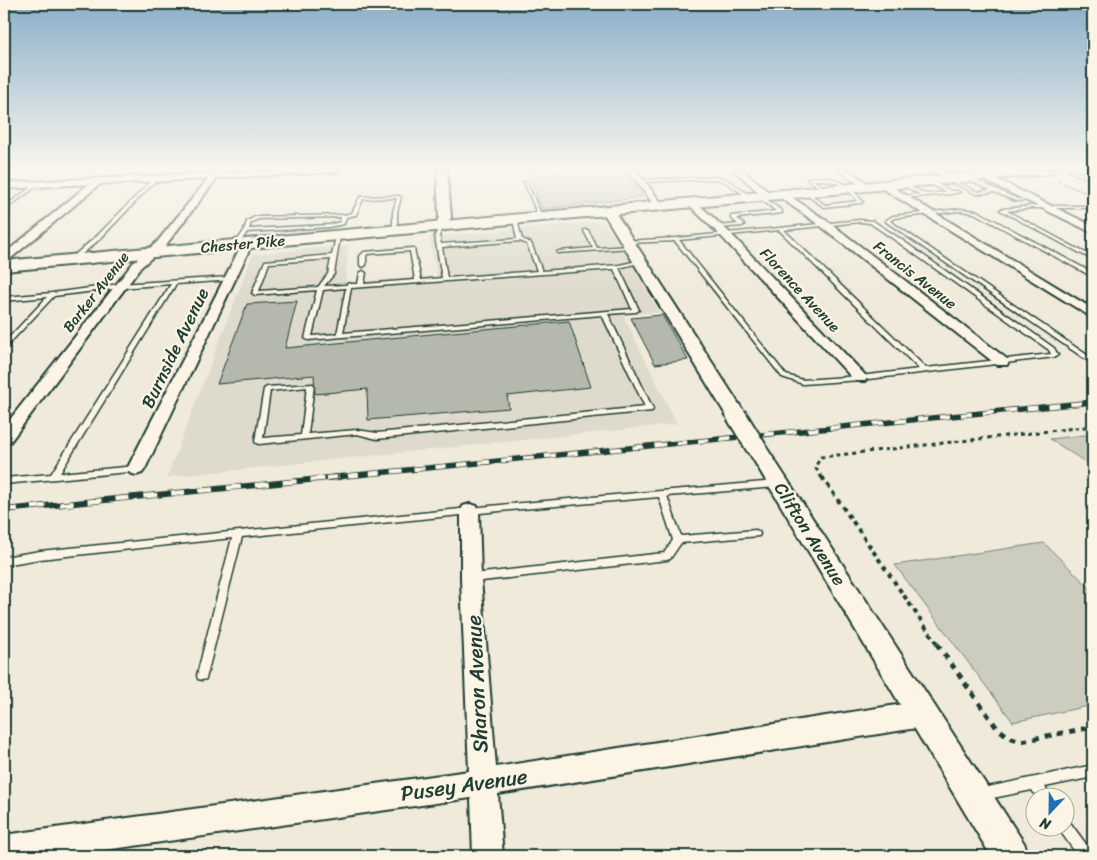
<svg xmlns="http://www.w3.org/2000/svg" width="1097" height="860" font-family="Sriracha,sans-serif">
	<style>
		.built { fill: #dedbcc }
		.green { fill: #cccdbf; stroke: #76857a }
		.building { fill: #b5b9ad; stroke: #1f3d34 }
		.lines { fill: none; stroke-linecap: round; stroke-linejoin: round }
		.service-casing { stroke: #1f3d34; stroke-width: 3 }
		.minor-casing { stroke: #1f3d34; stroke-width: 4 }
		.tertiary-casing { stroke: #1f3d34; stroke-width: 4 }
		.primary-casing { stroke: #1f3d34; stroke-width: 4 }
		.path-far2 { stroke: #1f3d34; stroke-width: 3; stroke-dasharray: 4 4; stroke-linecap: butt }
		.path-far1 { stroke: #1f3d34; stroke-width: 4; stroke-dasharray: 4.5 4.5; stroke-linecap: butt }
		.path { stroke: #1f3d34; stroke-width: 5; stroke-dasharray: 6 6; stroke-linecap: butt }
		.service { fill: #fcf5e5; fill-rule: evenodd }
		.minor { fill: #fcf5e5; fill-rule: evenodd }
		.tertiary { fill: #fcf5e5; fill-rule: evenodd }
		.primary { fill: #fcf5e5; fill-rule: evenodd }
		.tram { stroke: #1f3d34; stroke-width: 1 }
		.rail-far1-casing { stroke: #1f3d34; stroke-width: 5.5 }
		.rail-casing { stroke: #1f3d34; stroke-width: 6 }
		.rail-far1 { stroke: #fcf5e5; stroke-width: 4; stroke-dasharray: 11; stroke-linecap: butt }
		.rail { stroke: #fcf5e5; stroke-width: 4.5; stroke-dasharray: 14; stroke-linecap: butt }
		.tertiary-bridge-casing { stroke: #1f3d34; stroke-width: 23; stroke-linecap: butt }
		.tertiary-bridge { stroke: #fcf5e5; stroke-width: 19 }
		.labels { text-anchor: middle; stroke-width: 4.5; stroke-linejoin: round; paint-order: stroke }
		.far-street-label { font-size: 15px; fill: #1f3d34; stroke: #fcf5e5 }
		.street-label { font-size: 18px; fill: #1f3d34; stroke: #fcf5e5 }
		.near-street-label { font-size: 21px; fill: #1f3d34; stroke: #fcf5e5 }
	</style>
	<rect width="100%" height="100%" fill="#efeada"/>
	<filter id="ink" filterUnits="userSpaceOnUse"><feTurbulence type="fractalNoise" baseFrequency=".02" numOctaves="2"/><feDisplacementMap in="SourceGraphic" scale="10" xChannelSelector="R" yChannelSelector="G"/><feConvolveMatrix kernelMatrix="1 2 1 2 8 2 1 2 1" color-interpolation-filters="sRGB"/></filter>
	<g filter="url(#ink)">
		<path class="built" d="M603,221L626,253L659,312L623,315L677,424L167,477L253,254L348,245L346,282L437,276L429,237Z"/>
		<g class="green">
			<path d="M527,170H623L643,197L542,209Z"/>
			<path d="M1093,434V467L1050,439Z"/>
			<path d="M1044,543L1093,591V705L1013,722L895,565Z"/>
		</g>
		<g class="building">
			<path d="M297,301L285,348L569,321L591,387L507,396L509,408L368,420L367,389L315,394L314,375L217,384L247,304Z"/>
			<path d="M662,315L688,360L655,364L631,318Z"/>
		</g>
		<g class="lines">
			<defs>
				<g id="service">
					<path d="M1067,170H1073L1093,179V181Z"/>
					<path d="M155,177L158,178L101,238L75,260H71V258L97,236Z"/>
					<path d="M716,177L726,179L755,199L752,200L724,181L716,179L640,182L638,181L640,180Z"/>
					<path d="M826,177C843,180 853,189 863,202L861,203L824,207L805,194V192H807L825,205L858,201C844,184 835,179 813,180L828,190V192H827L807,179L809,178Z"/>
					<path d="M966,177H968L1017,199L1030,198L1032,199L1030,200L1016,201L994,192L976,194L946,179L949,178L977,192L991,190L966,179Z"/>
					<path d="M927,180H929L951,191H958L960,192L951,194L903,198L901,197L903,196L920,194L902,185L901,184L903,183L926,194L946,192L927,182Z"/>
					<path d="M524,182L527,183L543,218V219L539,218Z"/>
					<path d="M37,183L40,184L4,210V207Z"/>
					<path d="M399,196L401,197L397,212V232L393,231V212L397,198L363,199L356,215L346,217L344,224L329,227L247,232L238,246L234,245L244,231L247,221L255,217L344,215L352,213L360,197ZM341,217L340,222L329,225L249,229L251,223L258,219Z"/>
					<path d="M761,197H763L782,211V213L737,218L744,225L742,226L718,228L716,227L718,226L738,224L731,218V216L776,211L761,199Z"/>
					<path d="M1031,206H1093V208H1031L1007,211L1093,257V260L1000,210L1002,209Z"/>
					<path d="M960,209L977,211L1093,273V277L974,213L960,211L894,218L890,221L1093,359V364L1091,363L885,221L893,216Z"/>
					<path d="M513,219L517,220L522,239L531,243L542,271L619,265L642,260V262L619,268L639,310L636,312L608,314L653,409L652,411L377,439L357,434L259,444L256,443L255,441L264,389L267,387L313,384L314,385L308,434L357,430L377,433L645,407L602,315L308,340L305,338L317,290L255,295L252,293L265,261L332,255L336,236L338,235L340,236L334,274L324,286L346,285L349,283L351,284H358L360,273L363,271L366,273L364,284L415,280L410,251L367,254L366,256V265L363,267L360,265V256L364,252L412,248L414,249L421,280L442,278L435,236L439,226L443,227L439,236L441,244L517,239ZM520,241L527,244L537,271L447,278L442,247ZM331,259L328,274L318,287L259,291L269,263ZM614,269L632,309L343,333L351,288ZM346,288L337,334L312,336L323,290ZM307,387L301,435L263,438L270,391Z"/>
					<path d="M860,220L873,221L899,238L1054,348L1058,355L1055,357L860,380L803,384L782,377L675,241L627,243L625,242L627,241L676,238ZM860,222L870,223L895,240L1049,350L1051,354L926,368L784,230ZM779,230L919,369L860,376L803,380L786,375L679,240Z"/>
					<path d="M584,230H588L597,248L631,246L633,247L631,248L557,253V252L559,251L593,248L584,231Z"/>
					<path d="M230,277L233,279L232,280L176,284L60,473L136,466L139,467L140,469L139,471L4,484V478L51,474L171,284L120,288L54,296L6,347L4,348V343L47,297L4,301V297L52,293L120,284Z"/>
					<path d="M776,481L779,482L780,484L779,486L776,487L667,496L681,536L756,530L759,532L760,534L759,536L681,543L670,559L667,560L473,582L470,581L468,578L470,575L473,574L664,553L673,540L659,497L500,511L242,537L207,675L206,679L202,680L198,679L197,675L232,538L40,559L4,565V557L40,551L500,505Z"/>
					<path d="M1093,765V777L1045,787L1051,798H1037L1032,790L983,800L979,798L977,794L979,790L983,788Z"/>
					<path d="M1064,820L1069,821L1091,851L1093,856H1078L1058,828H1064Z"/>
				</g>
				<g id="minor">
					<path d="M214,170H223L221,173L341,170L337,172L217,178L165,246L141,267L10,442L4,443V427L133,263L157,242L208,179L100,184L10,259V268L4,271V254L89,184L4,189V183L212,173Z"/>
					<path d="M628,170H636L663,205V209H657Z"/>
					<path d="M734,170H743L772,195V199H766Z"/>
					<path d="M838,170H848L873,187L866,189Z"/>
					<path d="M931,170H942L957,179L950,181Z"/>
					<path d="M980,174H986L1093,226V233L980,178Z"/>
					<path d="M880,183H886L1093,309V318L880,187Z"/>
					<path d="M781,194H787L830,223L1007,359L1009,362L1007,365H997L822,227L781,198Z"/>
					<path d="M690,202H696L730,233L865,375L867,378L865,381H855L722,237L690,206Z"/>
					<path d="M247,241L252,244L145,469L142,473L136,475L130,473L127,469L242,244Z"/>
					<path d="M470,504L477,506L479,511L481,579L496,767L923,701L932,705L936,714L932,723L923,727L498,794L503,856H473L471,798L63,856H4V835L469,771L461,579V511L463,506Z"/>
				</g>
				<g id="tertiary">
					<path d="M437,170H447L451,217L445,230L441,231L435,227L439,217Z"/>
					<path d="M609,208L615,212L746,415L743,419L736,421L729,419L726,415L603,212Z"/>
					<path d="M757,442L764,444L1024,843L1029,856H991L747,449L750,444Z"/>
				</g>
				<path id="primary" d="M1004,170H1055L1049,174L4,271V261Z"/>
			</defs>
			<use href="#service" class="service-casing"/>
			<use href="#minor" class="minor-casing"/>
			<use href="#tertiary" class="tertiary-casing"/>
			<use href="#primary" class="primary-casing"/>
			<path class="path-far2" d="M822,478L815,467L821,457L1093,426"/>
			<path class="path-far1" d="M822,477L938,645"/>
			<path class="path" d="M937,644L997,728L1009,737L1021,741L1093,727"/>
			<use href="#service" class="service"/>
			<use href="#minor" class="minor"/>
			<use href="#tertiary" class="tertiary"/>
			<use href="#primary" class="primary"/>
			<path class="tram" d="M1058,181L1093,196"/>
			<defs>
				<path id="rail-far1" d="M326,478L1093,402"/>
				<path id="rail" d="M4,510L339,477"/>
			</defs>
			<use href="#rail-far1" class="rail-far1-casing"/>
			<use href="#rail" class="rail-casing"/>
			<use href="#rail-far1" class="rail-far1"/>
			<use href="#rail" class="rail"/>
			<defs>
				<path id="tertiary-bridge" d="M736,415L757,449"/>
			</defs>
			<use href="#tertiary-bridge" class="tertiary-bridge-casing"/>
			<use href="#tertiary-bridge" class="tertiary-bridge"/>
		</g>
	</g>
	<linearGradient id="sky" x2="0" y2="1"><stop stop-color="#8bafc9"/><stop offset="0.58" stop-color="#f8f6ee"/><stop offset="1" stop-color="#f8f6ee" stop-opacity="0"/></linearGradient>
	<rect width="1097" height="291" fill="url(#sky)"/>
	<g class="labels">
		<g class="far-street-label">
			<text transform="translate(243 244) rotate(-5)" y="5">Chester Pike</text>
			<text transform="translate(915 275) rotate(38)" y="5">Francis Avenue</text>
			<text transform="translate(800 290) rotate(47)" y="5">Florence Avenue</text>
			<text transform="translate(96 292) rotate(-52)" y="5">Barker Avenue</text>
		</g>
		<g class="street-label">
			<text transform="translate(175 348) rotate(-64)" y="6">Burnside Avenue</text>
			<text transform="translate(810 534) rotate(58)" y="6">Clifton Avenue</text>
		</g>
		<g class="near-street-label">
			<text transform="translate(477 684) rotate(-93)" y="7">Sharon Avenue</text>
			<text transform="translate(464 785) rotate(-8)" y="7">Pusey Avenue</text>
		</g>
	</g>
	<rect width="1097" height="860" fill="none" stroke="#fcf5e5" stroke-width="20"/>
	<rect x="10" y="10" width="1077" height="840" fill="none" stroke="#1f3d34" stroke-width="2" filter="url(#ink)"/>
	<g transform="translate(1050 812) rotate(202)"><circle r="24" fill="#fcf5e5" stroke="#a4ab9e"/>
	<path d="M0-4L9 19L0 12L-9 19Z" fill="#1f6fb2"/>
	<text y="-8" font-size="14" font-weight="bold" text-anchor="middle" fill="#1f3d34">N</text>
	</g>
</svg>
